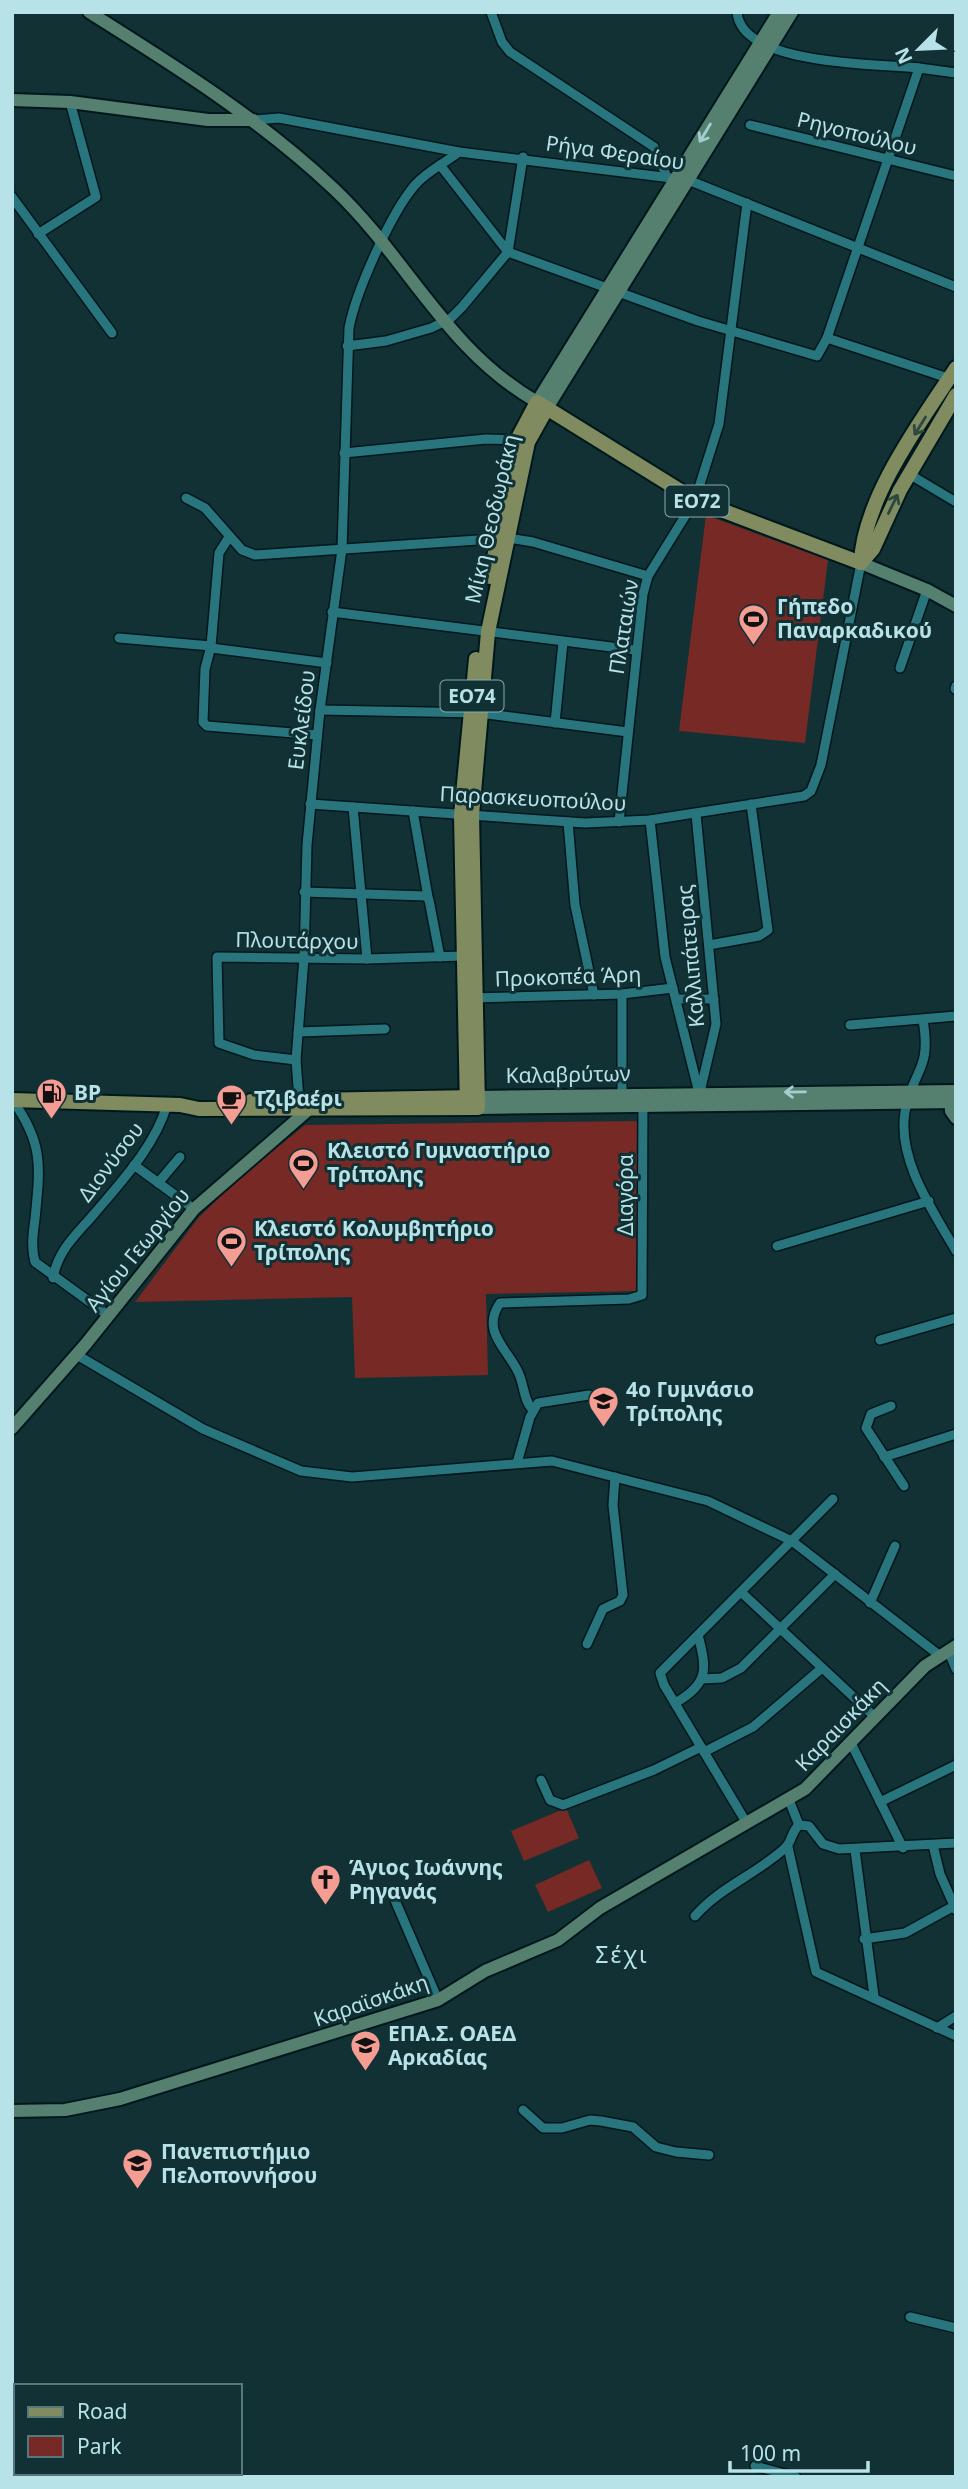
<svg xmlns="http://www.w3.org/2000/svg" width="968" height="2489" font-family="'Noto Sans',sans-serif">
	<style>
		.green { fill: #762925 }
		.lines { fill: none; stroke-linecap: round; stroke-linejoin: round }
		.street-casing { stroke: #00181c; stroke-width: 12 }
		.secondary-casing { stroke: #00181c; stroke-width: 16 }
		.primary-casing { stroke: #00181c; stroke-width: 18 }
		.street { stroke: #29757e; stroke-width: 9 }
		.secondary { stroke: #55806f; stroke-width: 12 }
		.primary { stroke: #818b60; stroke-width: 14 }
		.oneway { stroke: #a3ced0 }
		.oneway2 { stroke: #2d4840 }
		.labels { text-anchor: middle; stroke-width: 6; stroke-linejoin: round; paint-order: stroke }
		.shield { fill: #113135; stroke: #84adb2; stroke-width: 2 }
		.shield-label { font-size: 19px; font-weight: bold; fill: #b6e2e8 }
		.street-label { font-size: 21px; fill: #b6e2e8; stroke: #113135 }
		.poi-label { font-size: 21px; font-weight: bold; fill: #b6e2e8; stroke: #113135; text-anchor: start }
		.neighbourhood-label { font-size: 23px; letter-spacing: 2px; fill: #b6e2e8; stroke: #113135 }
	</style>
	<rect width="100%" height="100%" fill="#113135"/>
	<g class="green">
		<path d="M706,515L828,560L805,743L679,731Z"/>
		<path d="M639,1121L641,1291L486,1294L488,1375L355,1378L352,1297L135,1302L199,1217L242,1176L305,1125Z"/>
		<path d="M566,1808L579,1838L524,1861L511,1831Z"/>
		<path d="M589,1860L602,1888L548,1912L535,1885Z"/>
	</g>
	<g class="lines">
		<defs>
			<g id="street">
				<path d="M491,12L502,42L510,52L654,147L667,177"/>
				<path d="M737,12C741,66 879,64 919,68"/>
				<path d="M253,120L279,118L459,152L688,180L956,287"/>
				<path d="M750,125L956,176"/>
				<path d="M440,165L508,252L698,321L817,356L827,338L919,68L956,73"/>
				<path d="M12,197L112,333"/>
				<path d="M38,234L96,197L70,102"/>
				<path d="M827,338L951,379"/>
				<path d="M347,346L386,341L431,328L450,319L462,307L508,252L523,157"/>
				<path d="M344,453L486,439L518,440"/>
				<path d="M909,474L956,502"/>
				<path d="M186,498L205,508L242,550L255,555L508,538L533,542L648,576"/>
				<path d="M229,537L219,553L211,646L205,669L203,722L207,726L317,735"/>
				<path d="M332,612L635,650"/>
				<path d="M119,638L211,646"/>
				<path d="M211,648L327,663"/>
				<path d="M900,668L927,590"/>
				<path d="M955,689L956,686"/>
				<path d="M320,710L480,713L628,732"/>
				<path d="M555,723L563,642"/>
				<path d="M310,804L585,823L650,820L804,796L811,791L821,765L861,563"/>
				<path d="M353,807L367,959"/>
				<path d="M413,811L428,897"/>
				<path d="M696,814L716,1024L700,1092"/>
				<path d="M650,820L665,957L700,1097"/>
				<path d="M568,822L575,905L594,995"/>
				<path d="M619,822L643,594L648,576L695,500L719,424L747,203"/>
				<path d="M304,892L426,896L429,900L440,957"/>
				<path d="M709,945L759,936L768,930L751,804"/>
				<path d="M622,994V1095"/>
				<path d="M472,998L622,994L673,988"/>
				<path d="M676,999H714"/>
				<path d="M923,1020C932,1072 912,1070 905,1112C897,1160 933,1211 956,1251"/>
				<path d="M850,1025L956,1016"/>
				<path d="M298,1032L385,1029"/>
				<path d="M296,1060L254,1055L219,1043L217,957L367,959L463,956"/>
				<path d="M299,1100L296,1060L304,958L307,845L320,710L342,549L349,328C356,291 391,213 415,185C427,171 445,163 459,152"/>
				<path d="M13,1101C44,1144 40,1168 35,1219C33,1233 31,1248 35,1262L109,1316"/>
				<path d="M134,1165L194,1209"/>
				<path d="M158,1183L180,1157"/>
				<path d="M777,1246L929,1201"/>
				<path d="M53,1278C58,1250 76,1235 94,1214C121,1182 155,1146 167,1105"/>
				<path d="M880,1340L956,1318"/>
				<path d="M77,1355L203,1429L301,1471L352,1477L552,1461L708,1501L792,1541L939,1655"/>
				<path d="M891,1406L871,1414L866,1428L904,1486"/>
				<path d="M533,1410C524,1402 524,1385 519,1374C509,1350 480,1332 500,1303L629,1299L642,1295L643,1100"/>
				<path d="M884,1457L956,1434"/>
				<path d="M517,1463L530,1417L538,1403L589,1395"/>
				<path d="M741,1592L875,1717"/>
				<path d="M870,1603L895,1546"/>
				<path d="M587,1644L603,1609L620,1601L623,1595L613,1505L615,1477"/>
				<path d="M948,1650L956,1669"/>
				<path d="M702,1679L722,1678L741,1668L835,1574"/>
				<path d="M675,1703C709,1684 707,1669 698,1635"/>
				<path d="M851,1743L903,1848"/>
				<path d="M704,1752L753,1727L822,1668"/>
				<path d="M541,1780L550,1800L563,1805L654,1770L701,1747"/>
				<path d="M789,1800L799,1825"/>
				<path d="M880,1802L956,1765"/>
				<path d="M746,1822L664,1685L660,1673L833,1499"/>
				<path d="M799,1825L809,1826L823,1844L839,1849L956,1843"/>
				<path d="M933,1845L940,1874L956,1910"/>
				<path d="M788,1847L816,1972L956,2036"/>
				<path d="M855,1850L874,1996"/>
				<path d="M391,1891L438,2000"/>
				<path d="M695,1916C720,1887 757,1874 785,1848C792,1842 791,1832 799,1825"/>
				<path d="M864,1939L905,1933L954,1906"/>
				<path d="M937,2028L956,2016"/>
				<path d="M523,2110L543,2128H562L590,2120L601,2121L633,2127L656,2147L676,2152L709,2155"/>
				<path d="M910,2317L956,2328"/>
				<path d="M755,2466L796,2477"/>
			</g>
			<g id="secondary">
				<path d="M89,12C175,66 260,119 334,189C408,259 446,350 537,402L779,12"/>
				<path d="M12,100L70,102L208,120H253"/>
				<path d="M547,408L792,12"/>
				<path d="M861,563L927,590L956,606"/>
				<path d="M950,1096L951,1111L956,1118"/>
				<path d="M478,1097L956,1091"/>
				<path d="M478,1108L956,1102"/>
				<path d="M12,1428L85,1345L194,1209L307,1111L310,1104"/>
				<path d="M12,2111L65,2110L120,2099L438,2000L485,1971L558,1940L600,1908L805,1789L925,1666L956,1646"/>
			</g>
			<g id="primary">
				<path d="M861,563C863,499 921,421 956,368"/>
				<path d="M861,563L873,549L900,490L956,395"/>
				<path d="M490,577L519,436L537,402L695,500L861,563"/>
				<path d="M12,1100L180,1105L199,1109L478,1108L472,815L488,632L528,442L547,408"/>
				<path d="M251,1101L476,1097"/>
				<path d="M467,1108L461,815L476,659"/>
			</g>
		</defs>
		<use href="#street" class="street-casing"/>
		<use href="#secondary" class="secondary-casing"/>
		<use href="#primary" class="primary-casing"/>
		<use href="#street" class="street"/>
		<use href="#secondary" class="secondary"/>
		<use href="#primary" class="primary"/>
	</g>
	<defs><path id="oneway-shaft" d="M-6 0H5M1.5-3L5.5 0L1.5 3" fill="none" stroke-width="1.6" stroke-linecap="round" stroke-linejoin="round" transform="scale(1.75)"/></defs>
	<g class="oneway">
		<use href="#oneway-shaft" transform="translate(705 133) rotate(121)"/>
		<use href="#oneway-shaft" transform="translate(795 1092) rotate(179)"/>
	</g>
	<g class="oneway2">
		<use href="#oneway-shaft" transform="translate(920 426) rotate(122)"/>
		<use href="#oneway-shaft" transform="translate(893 504) rotate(-64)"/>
	</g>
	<defs>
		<symbol id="stadium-pin" viewBox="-11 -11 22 30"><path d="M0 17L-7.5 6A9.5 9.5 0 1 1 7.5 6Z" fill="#f59c93" stroke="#113135"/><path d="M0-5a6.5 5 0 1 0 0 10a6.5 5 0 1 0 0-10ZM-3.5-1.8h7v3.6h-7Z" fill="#111"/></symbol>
		<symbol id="fuel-pin" viewBox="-11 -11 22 30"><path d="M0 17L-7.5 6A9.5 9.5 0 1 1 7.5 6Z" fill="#f59c93" stroke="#113135"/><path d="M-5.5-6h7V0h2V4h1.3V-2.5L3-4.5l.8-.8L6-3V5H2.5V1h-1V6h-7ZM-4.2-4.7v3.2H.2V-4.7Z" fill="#111"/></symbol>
		<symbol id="cafe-pin" viewBox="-11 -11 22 30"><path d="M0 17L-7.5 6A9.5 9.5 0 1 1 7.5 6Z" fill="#f59c93" stroke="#113135"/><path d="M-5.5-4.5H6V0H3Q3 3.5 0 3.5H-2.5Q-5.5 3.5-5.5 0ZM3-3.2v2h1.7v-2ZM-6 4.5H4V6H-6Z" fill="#111"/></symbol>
		<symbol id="school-pin" viewBox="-11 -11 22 30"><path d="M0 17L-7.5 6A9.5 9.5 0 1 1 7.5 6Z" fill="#f59c93" stroke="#113135"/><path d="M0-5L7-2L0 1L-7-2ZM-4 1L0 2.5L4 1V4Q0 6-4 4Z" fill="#111"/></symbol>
		<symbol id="church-pin" viewBox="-11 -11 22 30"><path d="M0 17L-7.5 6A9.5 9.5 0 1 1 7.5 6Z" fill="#f59c93" stroke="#113135"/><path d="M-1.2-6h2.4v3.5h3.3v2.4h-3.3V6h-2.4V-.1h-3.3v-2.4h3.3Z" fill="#111"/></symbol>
		<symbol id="university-pin" viewBox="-11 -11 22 30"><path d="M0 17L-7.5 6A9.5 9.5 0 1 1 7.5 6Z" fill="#f59c93" stroke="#113135"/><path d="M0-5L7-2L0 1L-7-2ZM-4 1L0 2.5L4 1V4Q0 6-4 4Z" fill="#111"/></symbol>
	</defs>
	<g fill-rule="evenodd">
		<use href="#stadium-pin" x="736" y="602" width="35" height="47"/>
		<use href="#fuel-pin" x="34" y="1076" width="35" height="47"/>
		<use href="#cafe-pin" x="214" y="1082" width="35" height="47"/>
		<use href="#stadium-pin" x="286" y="1146" width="35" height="47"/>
		<use href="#stadium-pin" x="214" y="1224" width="35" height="47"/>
		<use href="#school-pin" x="586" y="1384" width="35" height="47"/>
		<use href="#church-pin" x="308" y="1862" width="35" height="47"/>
		<use href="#school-pin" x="348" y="2028" width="35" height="47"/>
		<use href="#university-pin" x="120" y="2146" width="35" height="47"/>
	</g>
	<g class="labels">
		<g class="shield">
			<rect x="665.5" y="485.5" width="63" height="31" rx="5"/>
			<rect x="440.5" y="680.5" width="63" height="31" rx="5"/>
		</g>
		<g class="shield-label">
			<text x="697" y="508">ΕΟ72</text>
			<text x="472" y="703">ΕΟ74</text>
		</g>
		<g class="street-label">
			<text transform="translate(857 134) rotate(14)" y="7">Ρηγοπούλου</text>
			<text transform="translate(615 153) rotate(8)" y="7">Ρήγα Φεραίου</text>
			<text transform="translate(492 519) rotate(-77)" y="7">Μίκη Θεοδωράκη</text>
			<text transform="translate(624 627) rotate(-81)" y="7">Πλαταιών</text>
			<text transform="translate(302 720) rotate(-83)" y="7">Ευκλείδου</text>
			<text transform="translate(533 799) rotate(3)" y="7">Παρασκευοπούλου</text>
			<text transform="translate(297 941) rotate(1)" y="7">Πλουτάρχου</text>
			<text transform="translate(691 956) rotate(-95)" y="7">Καλλιπάτειρας</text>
			<text transform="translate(568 977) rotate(-2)" y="7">Προκοπέα Άρη</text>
			<text transform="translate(568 1075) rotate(-1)" y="7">Καλαβρύτων</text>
			<text transform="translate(111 1162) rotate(-53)" y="7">Διονύσου</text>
			<text transform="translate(626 1195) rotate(-90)" y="7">Διαγόρα</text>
			<text transform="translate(138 1250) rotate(-51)" y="7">Αγίου Γεωργίου</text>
			<text transform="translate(841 1725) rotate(-46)" y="7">Καραισκάκη</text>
			<text transform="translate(371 2001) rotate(-19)" y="7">Καραϊσκάκη</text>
		</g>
		<g class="poi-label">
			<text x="777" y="614">Γήπεδο<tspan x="777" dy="24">Παναρκαδικού</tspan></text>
			<text x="74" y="1100">BP</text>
			<text x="254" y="1106">Τζιβαέρι</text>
			<text x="327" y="1158">Κλειστό Γυμναστήριο<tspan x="327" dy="24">Τρίπολης</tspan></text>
			<text x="254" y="1236">Κλειστό Κολυμβητήριο<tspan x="254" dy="24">Τρίπολης</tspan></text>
			<text x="626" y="1397">4ο Γυμνάσιο<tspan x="626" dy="24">Τρίπολης</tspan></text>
			<text x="349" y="1875">Άγιος Ιωάννης<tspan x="349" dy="24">Ρηγανάς</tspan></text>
			<text x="388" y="2041">ΕΠΑ.Σ. ΟΑΕΔ<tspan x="388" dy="24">Αρκαδίας</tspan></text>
			<text x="161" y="2159">Πανεπιστήμιο<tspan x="161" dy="24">Πελοποννήσου</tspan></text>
		</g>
		<g class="neighbourhood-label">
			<text x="622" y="1963">Σέχι</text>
		</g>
	</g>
	<rect width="968" height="2489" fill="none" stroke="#b6e2e8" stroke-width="28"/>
	<rect x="14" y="2384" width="228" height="91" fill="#113135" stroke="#53787d" stroke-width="2"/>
	<rect x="28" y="2407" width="35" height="10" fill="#818b60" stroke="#53787d" stroke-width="2"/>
	<text x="77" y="2419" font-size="21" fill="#b6e2e8">Road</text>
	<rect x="28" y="2436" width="35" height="21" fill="#762925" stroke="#53787d" stroke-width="2"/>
	<text x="77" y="2454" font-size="21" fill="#b6e2e8">Park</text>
	<g transform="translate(919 49) rotate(246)" stroke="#113135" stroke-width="5" paint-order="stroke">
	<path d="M0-5L12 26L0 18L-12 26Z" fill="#b6e2e8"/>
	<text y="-10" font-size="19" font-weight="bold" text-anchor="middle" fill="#b6e2e8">N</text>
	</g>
	<path d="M730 2461v10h138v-10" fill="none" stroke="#b6e2e8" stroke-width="3.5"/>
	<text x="740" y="2461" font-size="21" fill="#b6e2e8" stroke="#113135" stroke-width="5" paint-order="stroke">100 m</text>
</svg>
